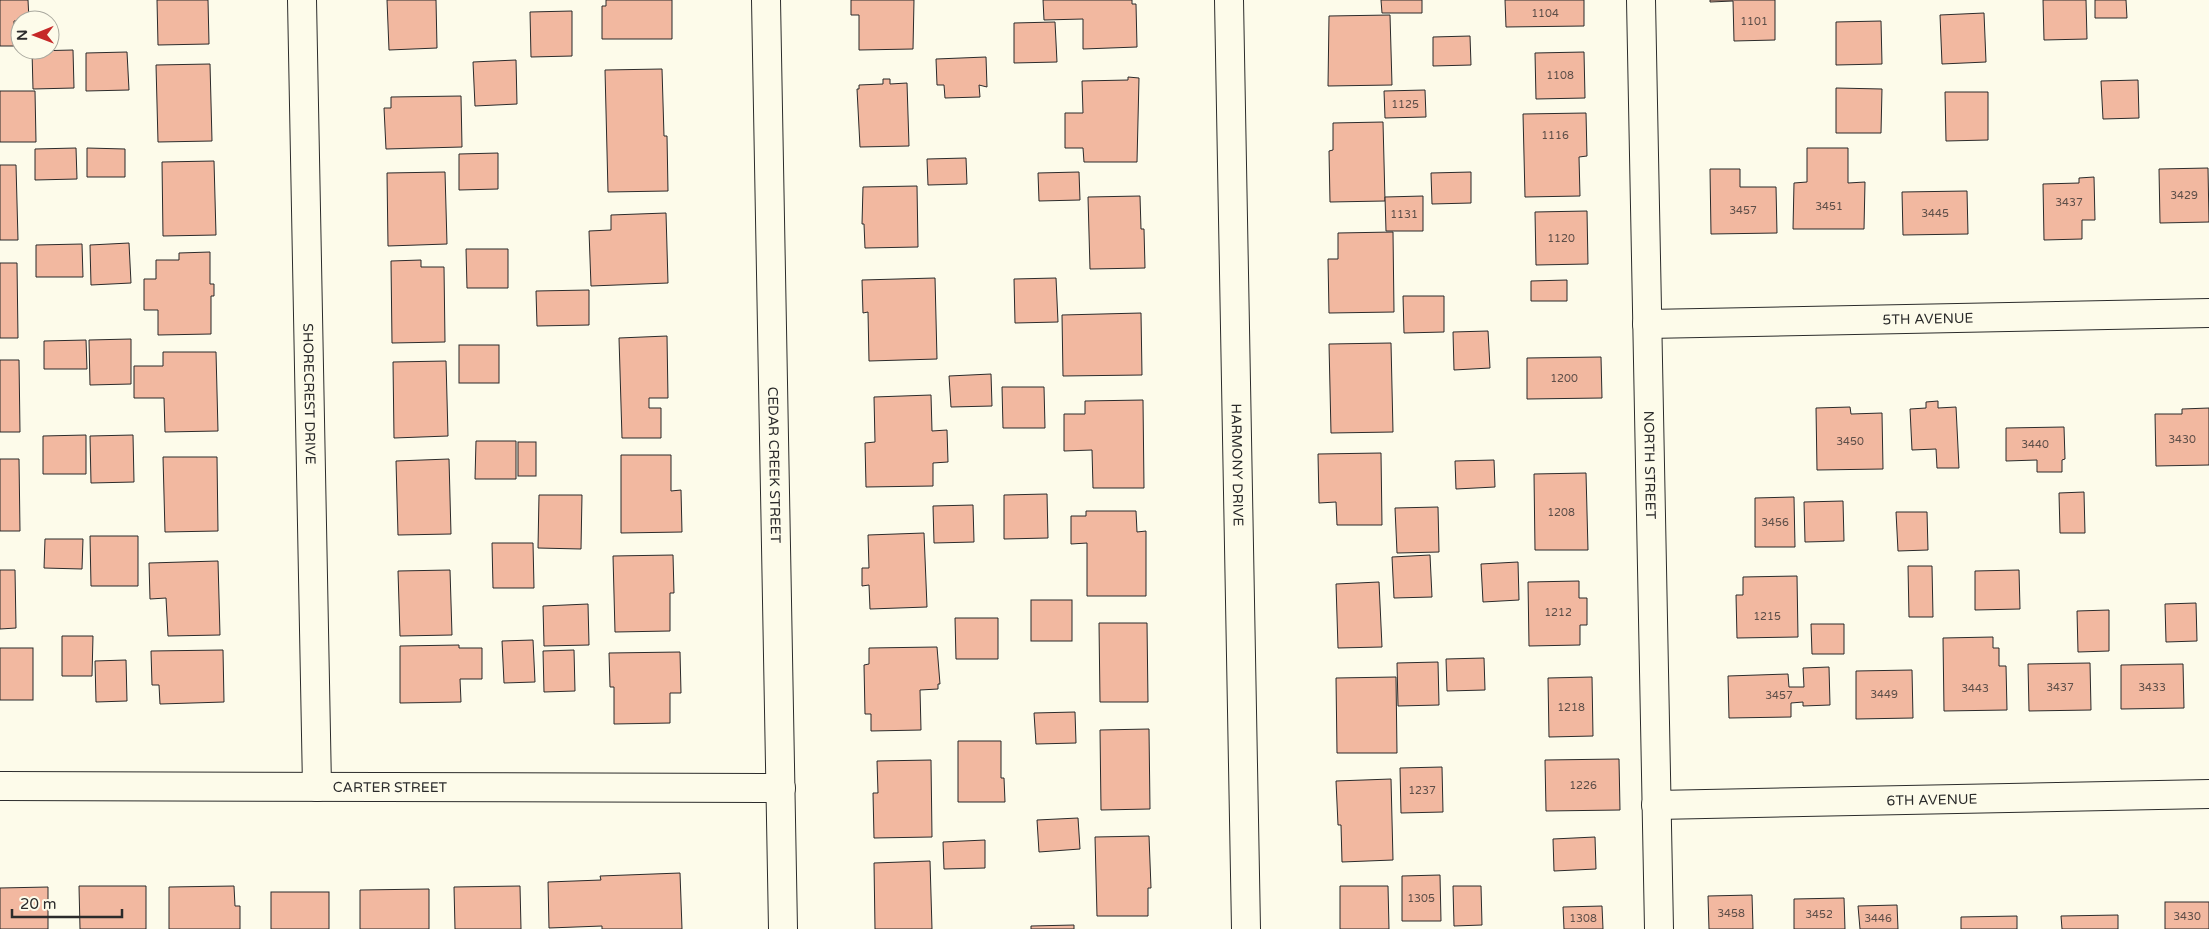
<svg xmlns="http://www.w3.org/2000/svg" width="2209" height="929" font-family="'Varela Round',sans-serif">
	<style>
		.building { fill: #f2b8a0; stroke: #2b2b2b }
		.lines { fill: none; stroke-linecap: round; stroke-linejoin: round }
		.street-casing { stroke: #2b2b2b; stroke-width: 30 }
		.street { stroke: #fdfbea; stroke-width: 28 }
		.labels { text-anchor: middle; stroke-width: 4; stroke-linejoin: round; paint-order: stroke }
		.number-label { font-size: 11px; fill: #5d4e48 }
		.street-label { font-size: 14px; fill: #2b2b2b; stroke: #fdfbea }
	</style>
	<rect width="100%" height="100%" fill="#fdfbea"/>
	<g class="building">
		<path d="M0,0H28L29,20L14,21V46H0Z"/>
		<path d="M157,0H208L209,44L158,45Z"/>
		<path d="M387,0H436L437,48L389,50Z"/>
		<path d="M606,0H672V39H602V6H606Z"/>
		<path d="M851,0H914L913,49L859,50V15H851Z"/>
		<path d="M1043,0H1132V4H1136L1137,47L1083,49V19L1044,20Z"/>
		<path d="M1381,0H1422V13H1382Z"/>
		<path d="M1505,0H1584V26L1506,27Z"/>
		<path d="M1710,0H1775V40L1734,41L1733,1L1710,2Z"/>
		<path d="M2043,0H2086L2087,39L2044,40Z"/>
		<path d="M2095,0H2126L2127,18H2095Z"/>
		<path d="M572,11V56L531,57L530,12Z"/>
		<path d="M1984,13L1986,62L1942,64L1940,15Z"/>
		<path d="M1390,15L1392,85L1328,86L1329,16Z"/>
		<path d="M1881,21L1882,64L1836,65V22Z"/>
		<path d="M1055,22L1057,62L1014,63V23Z"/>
		<path d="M1470,36L1471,65L1433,66V37Z"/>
		<path d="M73,50L74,88L33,89L32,51Z"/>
		<path d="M127,52L129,90L86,91V53Z"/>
		<path d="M1584,52L1585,98L1536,99L1535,53Z"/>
		<path d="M986,57L987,87L979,85L980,97L945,98L944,85H937L936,59Z"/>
		<path d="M516,60L517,104L475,106L473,62Z"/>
		<path d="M210,64L212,141L158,142L156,65Z"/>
		<path d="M662,69L664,136H667L668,191L608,192L605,70Z"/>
		<path d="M1128,77L1139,78L1137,162H1084L1083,148H1065V113H1083L1082,81L1128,80Z"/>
		<path d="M883,79H890V84L907,83L909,146L860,147L857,89H859V85L883,84Z"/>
		<path d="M2138,80L2139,118L2103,119L2101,81Z"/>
		<path d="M1836,88L1882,89L1881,133H1836Z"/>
		<path d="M1425,90L1426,117L1385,118L1384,91Z"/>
		<path d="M0,91H35L36,142H0Z"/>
		<path d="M1945,92H1988V140L1946,141Z"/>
		<path d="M461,96L462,147L386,149L384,108H391V97Z"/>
		<path d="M1586,113L1587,156L1579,157L1580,196L1525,197L1523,114Z"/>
		<path d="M1383,122L1385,201L1330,202L1329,151L1333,150V123Z"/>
		<path d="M76,148L77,179L35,180V149Z"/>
		<path d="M87,148L125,149V177H87Z"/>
		<path d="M1807,148H1848V183L1865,182L1864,229H1793L1794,183L1807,182Z"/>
		<path d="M498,153V189L459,190V154Z"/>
		<path d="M966,158L967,184L928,185L927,159Z"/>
		<path d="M214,161L216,235L163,236L162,162Z"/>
		<path d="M0,165H16L18,240H0Z"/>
		<path d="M2208,168L2209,222L2160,223L2159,169Z"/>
		<path d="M1710,169H1740V187H1776L1777,233L1711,234Z"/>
		<path d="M445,172L447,244L388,246L387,173Z"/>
		<path d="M1079,172L1080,200L1039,201L1038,173Z"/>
		<path d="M1471,172V203L1432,204L1431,173Z"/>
		<path d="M2094,177L2095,220H2082V239L2044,240L2043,184L2079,183V178Z"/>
		<path d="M917,186L918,247L865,248L864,224H862L863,187Z"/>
		<path d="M1967,191L1968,234L1903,235L1902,192Z"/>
		<path d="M1140,196L1141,229H1144L1145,268L1090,269L1088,197Z"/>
		<path d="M1423,196V231H1386L1385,197Z"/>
		<path d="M1587,211L1588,264L1536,265L1535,212Z"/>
		<path d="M666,213L668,283L591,286L589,231L611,230V215Z"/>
		<path d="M1393,232L1394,312L1329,313L1328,259H1338V233Z"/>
		<path d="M129,243L131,283L91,285L90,245Z"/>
		<path d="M82,244L83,277H36V245Z"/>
		<path d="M466,249H508V288H467Z"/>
		<path d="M210,252V284H214V296H211V334L158,335V310H144V279H156V260H179V253Z"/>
		<path d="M421,260V267H444L445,342L392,343L391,261Z"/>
		<path d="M0,263H17L18,338H0Z"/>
		<path d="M935,278L937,359L869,361L868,312L863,313L862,280Z"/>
		<path d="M1056,278L1058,322L1015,323L1014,279Z"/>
		<path d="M1567,280V301H1531V281Z"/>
		<path d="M589,290V325L537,326L536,291Z"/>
		<path d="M1403,296H1444V332L1404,333Z"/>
		<path d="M1141,313L1142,375L1063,376L1062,315Z"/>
		<path d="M1488,331L1490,368L1454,370L1453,332Z"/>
		<path d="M667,336L668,398H649V408H661V438H622L619,338Z"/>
		<path d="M131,339V384L90,385L89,340Z"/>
		<path d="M86,340L87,369H44V341Z"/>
		<path d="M1391,343L1393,432L1331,433L1329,344Z"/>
		<rect x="459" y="345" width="40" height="38"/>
		<path d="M163,352H216L218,431L165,432L164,398H134V366H163Z"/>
		<path d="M1601,357L1602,398L1527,399V358Z"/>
		<path d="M0,360H19L20,432H0Z"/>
		<path d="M446,361L448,436L394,438L393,362Z"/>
		<path d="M991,374L992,406L951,407L949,376Z"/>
		<path d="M1002,387H1044L1045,428H1003Z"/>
		<path d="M931,395L932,431L947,430L948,462L933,463V486L866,487L865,443L875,442L874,397Z"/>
		<path d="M1143,400L1144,488H1093L1092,450L1064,451V414H1085V401Z"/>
		<path d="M1938,401V408L1956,407L1959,468H1937L1936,449L1912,450L1910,409L1926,408V402Z"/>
		<path d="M1850,407L1851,414L1882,413L1883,469L1817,470L1816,408Z"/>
		<path d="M2209,408V465L2156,466L2155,414H2182V409Z"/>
		<path d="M2064,427L2065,459L2062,460V472H2037V460L2006,461V428Z"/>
		<path d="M86,435V474H43V436Z"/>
		<path d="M133,435L134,482L91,483L90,436Z"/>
		<path d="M476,441H516V479H475Z"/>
		<rect x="518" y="442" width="18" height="34"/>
		<path d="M1381,453L1382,525H1337L1336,502L1319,503L1318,454Z"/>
		<path d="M621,455H671V491L681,490L682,532L621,533Z"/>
		<path d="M163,457H217L218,531L165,532Z"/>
		<path d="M0,459H19L20,531H0Z"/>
		<path d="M449,459L451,534L398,535L396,461Z"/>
		<path d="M1494,460L1495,487L1456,489L1455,461Z"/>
		<path d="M1586,473L1588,550H1535L1534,474Z"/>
		<path d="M2084,492L2085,533H2060L2059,493Z"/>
		<path d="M1047,494L1048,538L1004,539V495Z"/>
		<path d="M539,495H582L581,549L538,548Z"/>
		<path d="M1794,497L1795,547H1755V498Z"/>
		<path d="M1843,501L1844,541L1805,542L1804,502Z"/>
		<path d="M973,505L974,542L934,543L933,506Z"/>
		<path d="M1438,507L1439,552L1397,553L1395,508Z"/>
		<path d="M1086,511H1136L1137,532L1146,531V596H1087V543L1071,544V516H1086Z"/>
		<path d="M1896,512H1927L1928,550L1898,551Z"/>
		<path d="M924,533L927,607L870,609L869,585L862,586V568H869L868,535Z"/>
		<path d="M90,536H138V586H91Z"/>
		<path d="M45,539H83L82,569L44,568Z"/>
		<path d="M492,543H533L534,588H493Z"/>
		<path d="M673,555L674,593H670V631L615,632L613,556Z"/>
		<path d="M1430,555L1432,597L1394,598L1392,557Z"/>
		<path d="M218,561L220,635L168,636L166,598L150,599L149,563Z"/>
		<path d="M1518,562L1519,600L1483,602L1481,564Z"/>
		<path d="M1908,566H1932L1933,617H1909Z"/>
		<path d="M0,570H15L16,628L0,629Z"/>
		<path d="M450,570L452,635L400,636L398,571Z"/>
		<path d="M2019,570L2020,609L1975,610V571Z"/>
		<path d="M1797,576L1798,637L1737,638L1736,595H1743V577Z"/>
		<path d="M1579,581V598H1587V625H1580V645L1529,646L1528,582Z"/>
		<path d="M1379,582L1382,647L1338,648L1336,584Z"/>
		<rect x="1031" y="600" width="41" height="41"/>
		<path d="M2196,603L2197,641L2166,642L2165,604Z"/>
		<path d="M588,604L589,645L544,646L543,606Z"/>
		<path d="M2109,610V651L2078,652L2077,611Z"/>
		<path d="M955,618H998V659H956Z"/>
		<path d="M1099,623H1147L1148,702H1100Z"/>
		<path d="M1811,624H1844V654H1812Z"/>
		<path d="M62,636H93L92,676H62Z"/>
		<path d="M1993,637V648H1999V666H2006L2007,710L1944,711L1943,638Z"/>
		<path d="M533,640L535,682L504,683L502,641Z"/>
		<path d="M459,645V648H482V679H460L461,702L400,703V646Z"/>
		<path d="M937,647L940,684H938V689L920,690L921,730L871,731V714H865L864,665L869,664V648Z"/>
		<rect x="0" y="648" width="33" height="52"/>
		<path d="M223,650L224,702L160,704L159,685H152L151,651Z"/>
		<path d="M574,650L575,691L544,692L543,651Z"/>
		<path d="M680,652L681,693H670V723L614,724V687H610L609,653Z"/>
		<path d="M1484,658L1485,690L1447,691L1446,659Z"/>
		<path d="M126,660L127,701L96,702L95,661Z"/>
		<path d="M1438,662L1439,705L1398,706L1397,663Z"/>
		<path d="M2090,663L2091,710L2029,711L2028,664Z"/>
		<path d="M2183,664L2184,708L2121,709V665Z"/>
		<path d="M1829,667L1830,705L1803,706V702L1791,703V717L1729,718L1728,676L1788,674L1789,687H1804L1803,668Z"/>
		<path d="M1912,670L1913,718L1856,719V671Z"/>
		<path d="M1396,677L1397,753H1337L1336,678Z"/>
		<path d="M1592,677L1593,736L1549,737L1548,678Z"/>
		<path d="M1075,712L1076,743L1036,744L1034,713Z"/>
		<path d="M1149,729L1150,809L1101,810L1100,730Z"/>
		<path d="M958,741H1001V778H1004L1005,802H958Z"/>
		<path d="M1619,759L1620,810L1546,811L1545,760Z"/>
		<path d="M931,760L932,837L874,838L873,793H878L877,761Z"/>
		<path d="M1442,767L1443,812L1401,813L1400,768Z"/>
		<path d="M1391,779L1393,860L1342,862L1341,825H1338L1336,781Z"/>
		<path d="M1078,818L1080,849L1039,852L1037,820Z"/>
		<path d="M1149,836L1151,888H1148V916H1097L1095,837Z"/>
		<path d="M1595,837L1596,869L1554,871L1553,839Z"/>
		<path d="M985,840V868L944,869L943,842Z"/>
		<path d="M930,861L932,929H875L874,863Z"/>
		<path d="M680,873L682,929H602V926L549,928L548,882L601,880L600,876Z"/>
		<path d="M1440,875L1441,921H1402V876Z"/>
		<path d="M79,886H146V929H80Z"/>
		<path d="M234,886L235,906H240V929H169V887Z"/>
		<path d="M520,886L521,929H455L454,887Z"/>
		<path d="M1340,886H1388L1389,929H1340Z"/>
		<path d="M1453,886H1481L1482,925L1454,926Z"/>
		<path d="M48,887V929H0V888Z"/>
		<path d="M429,889V929H360V890Z"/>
		<rect x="271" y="892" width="58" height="37"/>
		<path d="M1752,895L1753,929H1709L1708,896Z"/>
		<path d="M1844,898L1845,929H1794V899Z"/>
		<rect x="2165" y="902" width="44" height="27"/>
		<path d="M1897,905L1898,929H1860L1858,906Z"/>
		<path d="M1602,906L1603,929H1564L1563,907Z"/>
		<path d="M2118,915V929H2062L2061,916Z"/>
		<path d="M2017,916V929H1961V917Z"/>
		<path d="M1074,925V929H1031V926Z"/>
	</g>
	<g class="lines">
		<defs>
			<g id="street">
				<path id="s1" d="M302,0L317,787"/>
				<path id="s2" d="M766,0L783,929"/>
				<path id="s3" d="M1229,0L1246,929"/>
				<path id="s4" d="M1641,0L1659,929"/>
				<path id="s5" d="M1647,324L2209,313"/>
				<path id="s6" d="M0,786L781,788"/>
				<path id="s7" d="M1656,805L2209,794"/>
			</g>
		</defs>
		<use href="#street" class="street-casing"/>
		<use href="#street" class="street"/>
	</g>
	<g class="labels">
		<g class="number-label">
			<text x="1545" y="17">1104</text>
			<text x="1754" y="25">1101</text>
			<text x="1560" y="79">1108</text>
			<text x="1405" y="108">1125</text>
			<text x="1555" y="139">1116</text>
			<text x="2184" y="199">3429</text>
			<text x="2069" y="206">3437</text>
			<text x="1829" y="210">3451</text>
			<text x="1743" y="214">3457</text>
			<text x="1935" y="217">3445</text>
			<text x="1404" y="218">1131</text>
			<text x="1561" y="242">1120</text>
			<text x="1564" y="382">1200</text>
			<text x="2182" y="443">3430</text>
			<text x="1850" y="445">3450</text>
			<text x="2035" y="448">3440</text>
			<text x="1561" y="516">1208</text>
			<text x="1775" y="526">3456</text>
			<text x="1558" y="616">1212</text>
			<text x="1767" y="620">1215</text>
			<text x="2060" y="691">3437</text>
			<text x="2152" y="691">3433</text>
			<text x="1975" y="692">3443</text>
			<text x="1884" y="698">3449</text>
			<text x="1779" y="699">3457</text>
			<text x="1571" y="711">1218</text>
			<text x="1583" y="789">1226</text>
			<text x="1422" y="794">1237</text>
			<text x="1421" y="902">1305</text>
			<text x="1731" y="917">3458</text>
			<text x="1819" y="918">3452</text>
			<text x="2187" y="920">3430</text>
			<text x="1583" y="922">1308</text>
			<text x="1878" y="922">3446</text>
		</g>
		<g class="street-label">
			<text dy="5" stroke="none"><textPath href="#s5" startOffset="281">5TH AVENUE</textPath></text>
			<text dy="5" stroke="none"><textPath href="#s1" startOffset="394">SHORECREST DRIVE</textPath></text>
			<text dy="5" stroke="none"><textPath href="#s3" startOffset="465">HARMONY DRIVE</textPath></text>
			<text dy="5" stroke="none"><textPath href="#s2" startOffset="465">CEDAR CREEK STREET</textPath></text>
			<text dy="5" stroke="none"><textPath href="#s4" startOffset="465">NORTH STREET</textPath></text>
			<text dy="5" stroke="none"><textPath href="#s6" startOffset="390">CARTER STREET</textPath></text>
			<text dy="5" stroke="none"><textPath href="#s7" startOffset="276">6TH AVENUE</textPath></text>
		</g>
	</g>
	<g transform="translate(35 35) rotate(269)"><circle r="24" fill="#fdfbea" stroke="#a9a89e"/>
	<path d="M0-4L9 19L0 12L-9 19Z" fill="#c62828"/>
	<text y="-8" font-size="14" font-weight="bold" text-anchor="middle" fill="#2b2b2b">N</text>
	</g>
	<path d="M12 909v8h110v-8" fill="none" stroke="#2b2b2b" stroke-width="2.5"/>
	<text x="20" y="909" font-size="15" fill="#2b2b2b" stroke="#fdfbea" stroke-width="4" paint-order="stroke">20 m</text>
</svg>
